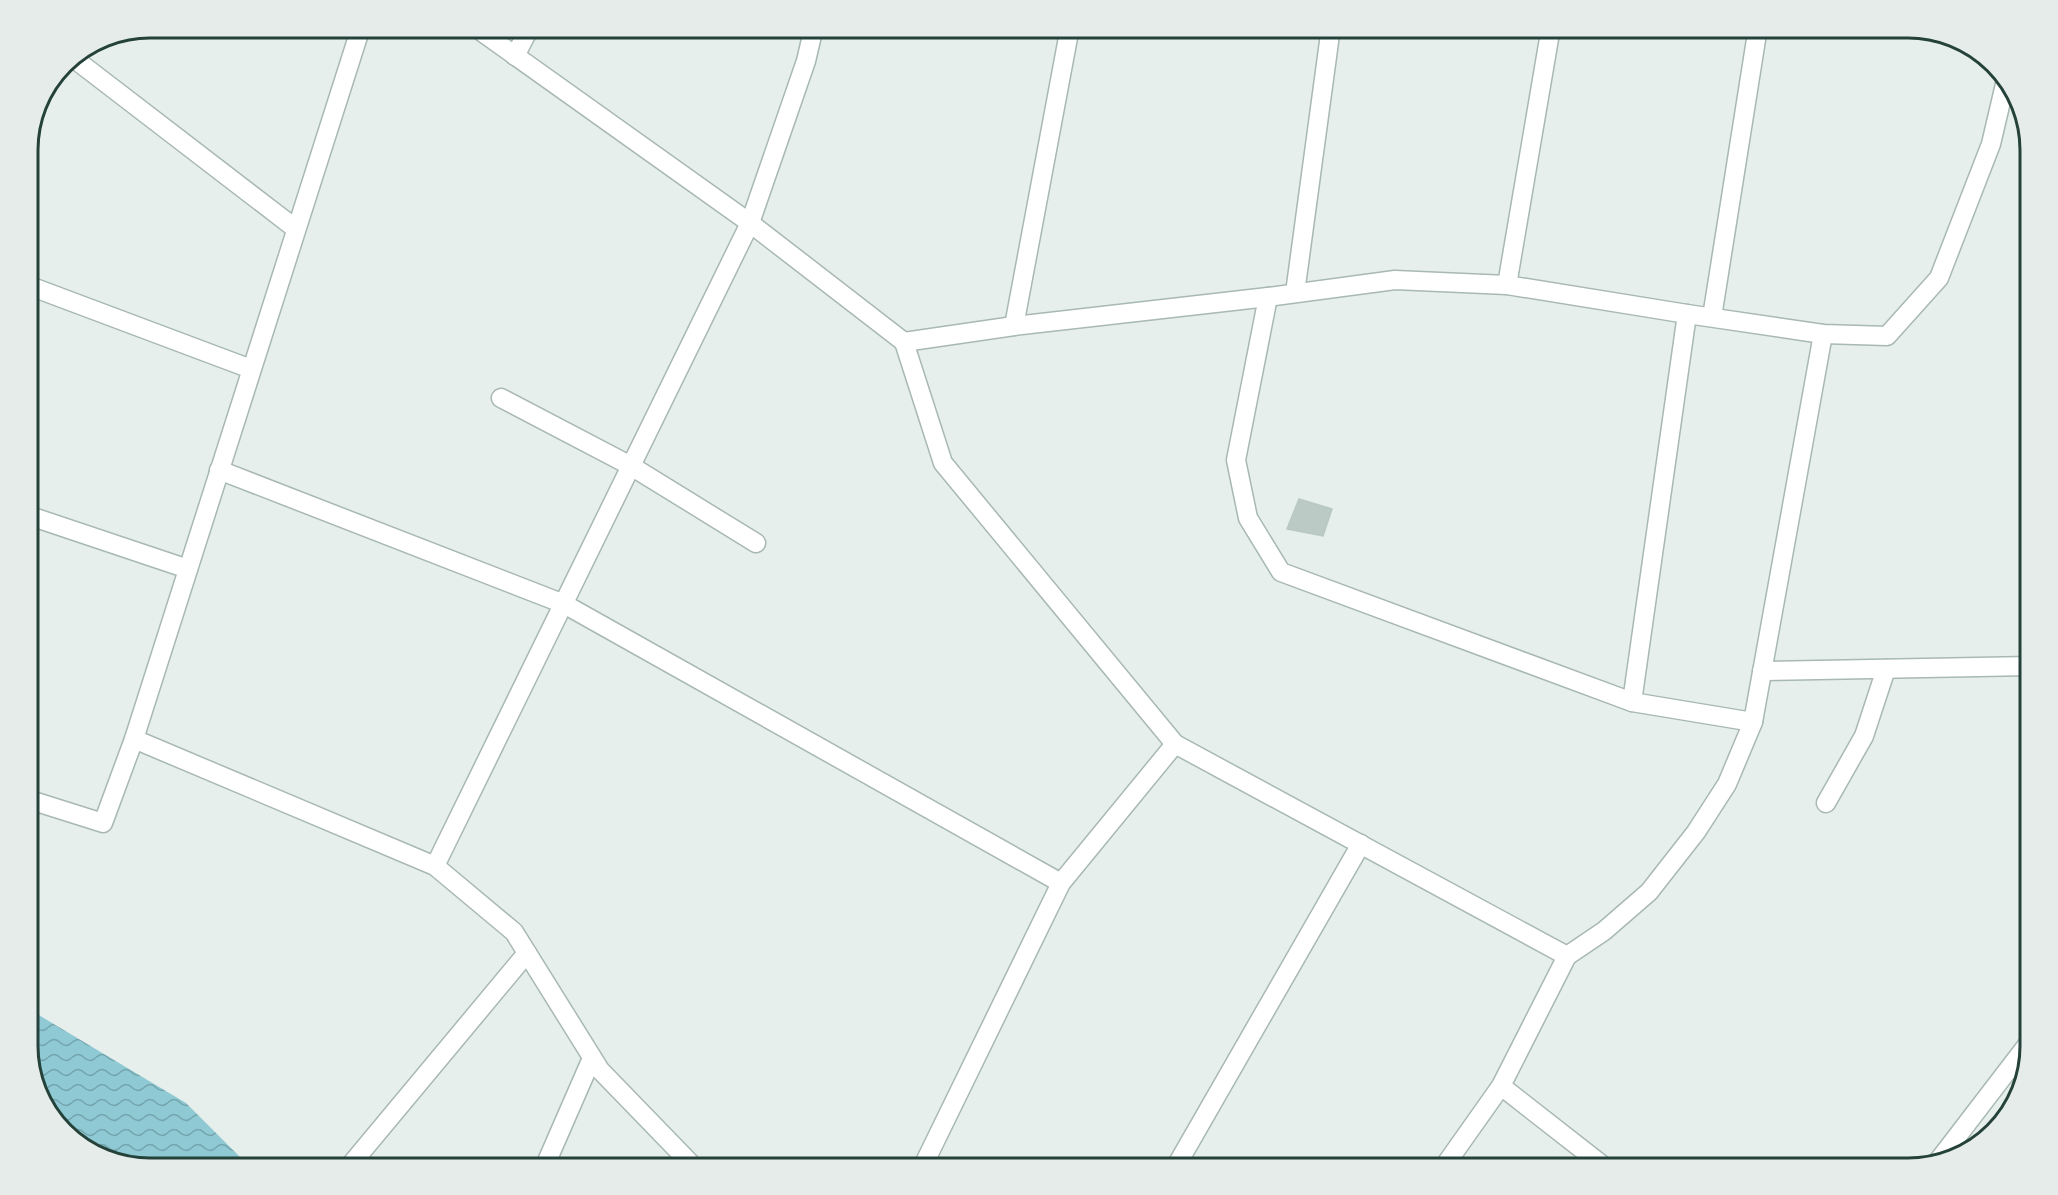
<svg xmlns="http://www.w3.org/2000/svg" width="2058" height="1195" font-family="'Nunito Sans',sans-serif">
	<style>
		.water { fill: url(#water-waves) }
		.building { fill: #bbcac4; stroke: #b8c9c2; stroke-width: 1.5 }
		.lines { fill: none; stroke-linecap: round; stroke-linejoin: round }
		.minor-casing { stroke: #a8b8b2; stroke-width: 21 }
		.minor { stroke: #fff; stroke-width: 18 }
		.rim { fill: none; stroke: #24423a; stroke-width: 3 }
	</style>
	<defs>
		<pattern id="water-waves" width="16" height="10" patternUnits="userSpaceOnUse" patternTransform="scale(1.5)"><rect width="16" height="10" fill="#8ec9d4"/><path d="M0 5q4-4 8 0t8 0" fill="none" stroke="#74a5ad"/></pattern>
	</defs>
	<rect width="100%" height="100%" fill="#e6efeb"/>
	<path class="water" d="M27,1008L186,1103L251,1168H150L88,1151L44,1107L27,1053Z"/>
	<path class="building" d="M1299,499L1332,509L1323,536L1287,529Z"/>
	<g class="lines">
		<defs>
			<g id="minor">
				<path d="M475,27L750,223L904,342L943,463L1175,744L1567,956"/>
				<path d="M515,56L530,27"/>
				<path d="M72,57L296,229"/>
				<path d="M27,285L251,369"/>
				<path d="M1507,285L1551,27"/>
				<path d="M1295,293L1331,27"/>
				<path d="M1268,297L1236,460L1248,518L1281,572L1632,702L1753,722"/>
				<path d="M1712,317L1758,27"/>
				<path d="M1014,326L1070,27"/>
				<path d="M904,342L1014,326L1268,297L1395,280L1507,285L1687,314L1823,334L1887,336L1939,278L1991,144L2006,80"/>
				<path d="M501,398L631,466L756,543"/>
				<path d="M219,470L564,604L1061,883"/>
				<path d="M27,515L188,569"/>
				<path d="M1762,671L2031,666"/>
				<path d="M1632,702L1687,314"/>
				<path d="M134,739L435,866L514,932L600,1070L695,1168"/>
				<path d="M27,799L103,823L134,739L361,27"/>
				<path d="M1826,803L1864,736L1886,669"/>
				<path d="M435,866L750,223L806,61L814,27"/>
				<path d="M1501,1086L1606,1168"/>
				<path d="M1939,1160L2031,1040"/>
				<path d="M348,1168L527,953"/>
				<path d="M544,1168L592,1058"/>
				<path d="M922,1168L1061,883L1175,744"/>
				<path d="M1175,1168L1361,844"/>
				<path d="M1443,1168L1501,1086L1567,956L1604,931L1649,892L1696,832L1727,784L1753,722L1823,334"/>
			</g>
		</defs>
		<use href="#minor" class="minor-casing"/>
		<use href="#minor" class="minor"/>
	</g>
	<path d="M0 0H2058V1195H0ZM150 38H1908A112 112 0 0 1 2020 150V1046A112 112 0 0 1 1908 1158H150A112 112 0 0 1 38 1046V150A112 112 0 0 1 150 38Z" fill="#e6ecea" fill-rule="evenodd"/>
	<path class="rim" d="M150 38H1908A112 112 0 0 1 2020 150V1046A112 112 0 0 1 1908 1158H150A112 112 0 0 1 38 1046V150A112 112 0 0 1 150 38Z"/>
</svg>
